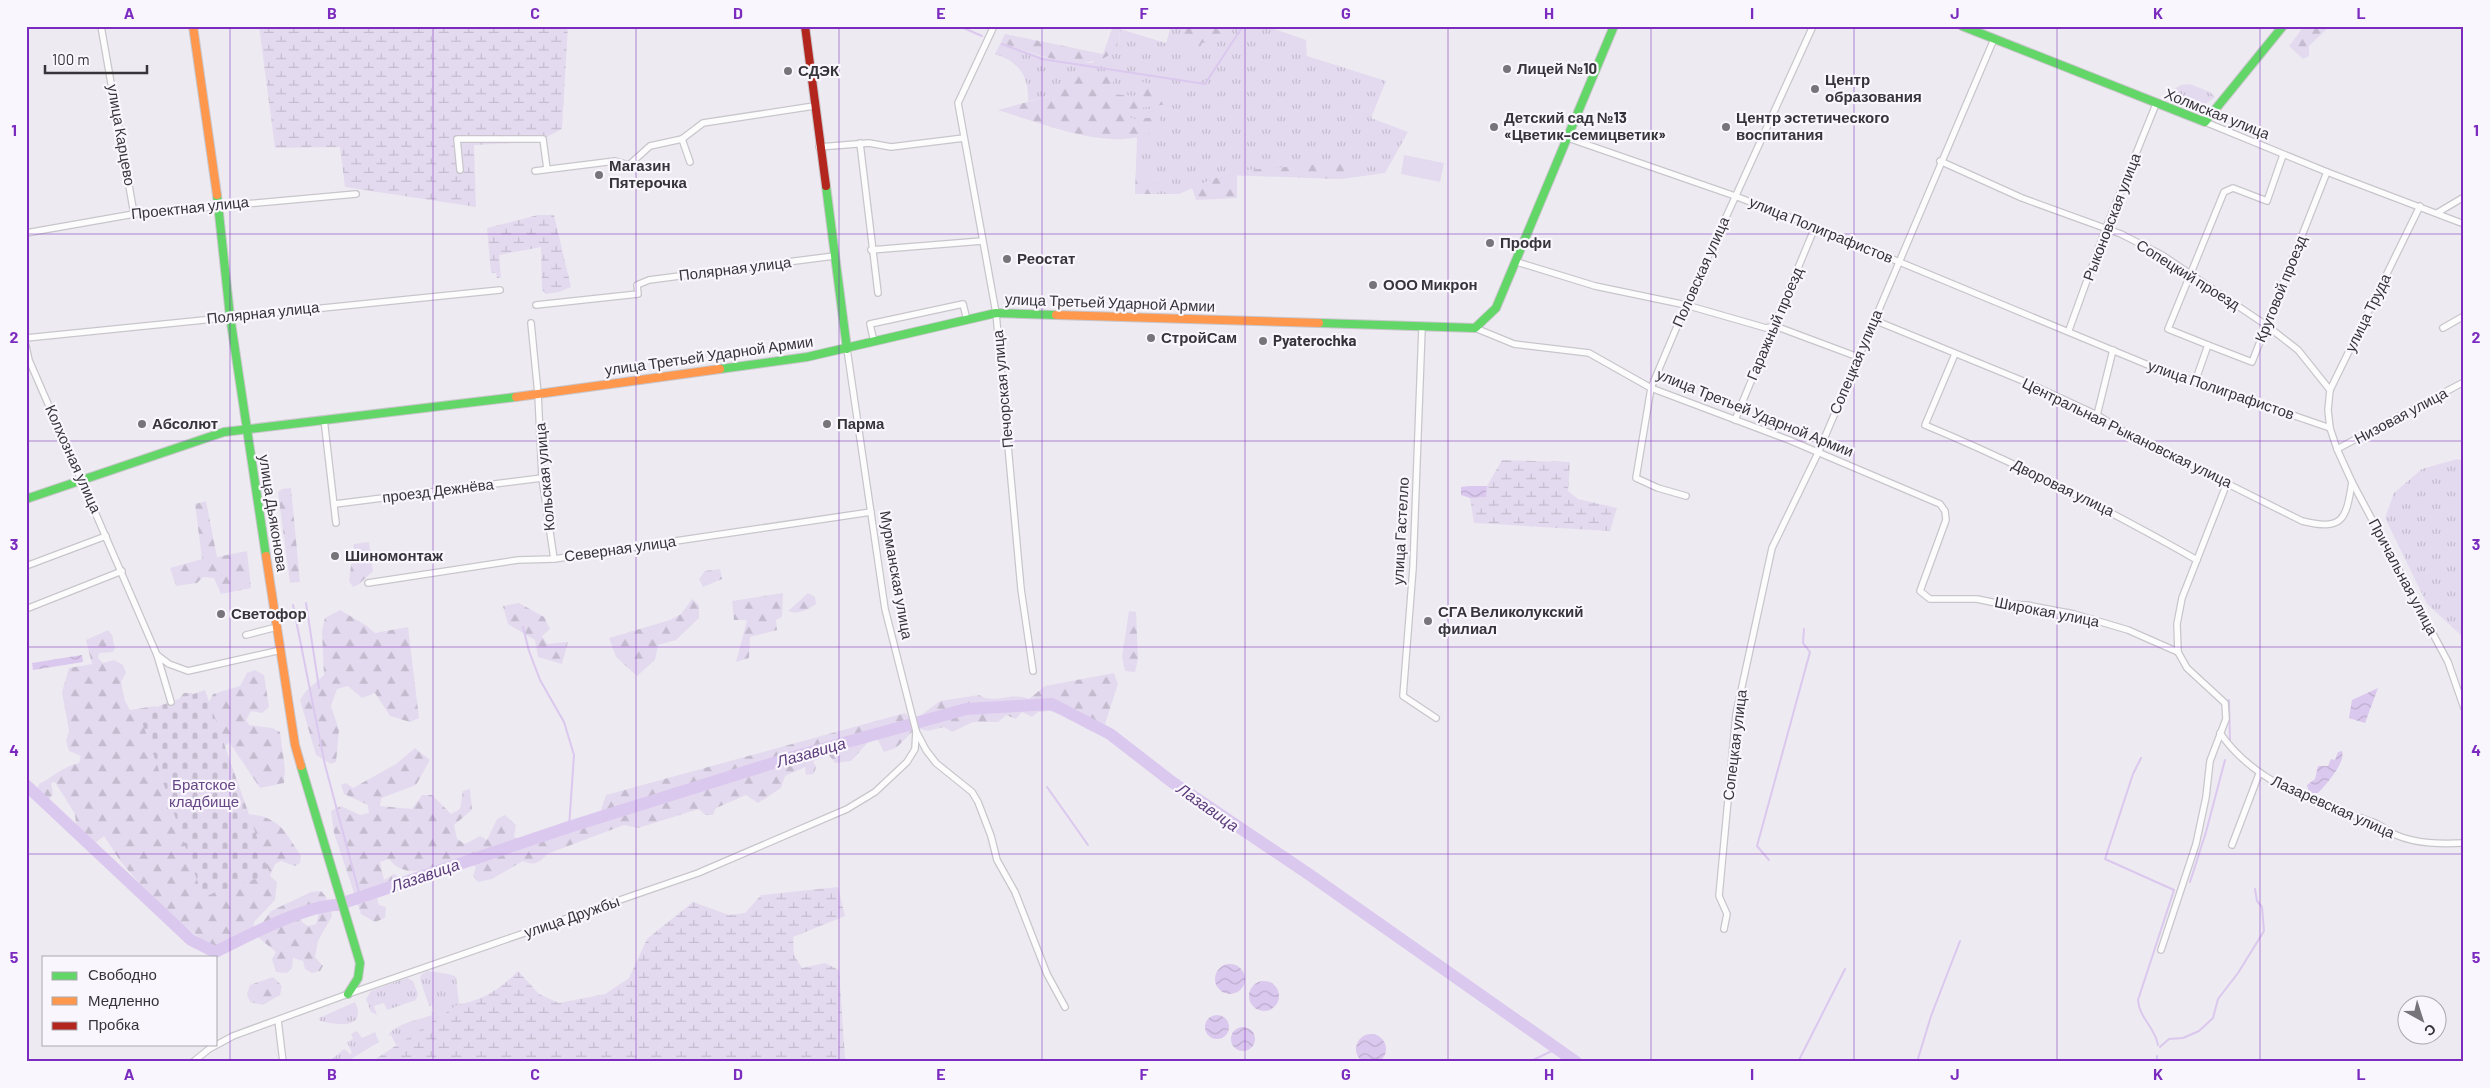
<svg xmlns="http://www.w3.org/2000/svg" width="2490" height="1088" font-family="Barlow,sans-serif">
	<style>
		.grass { fill: url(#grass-tufts) }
		.forest { fill: url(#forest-firs) }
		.wetland { fill: url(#wetland-marsh) }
		.cemetery { fill: url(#cemetery-stones) }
		.garden { fill: #e4daef }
		.water { fill: url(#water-waves) }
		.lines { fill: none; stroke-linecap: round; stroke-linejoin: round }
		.stream { stroke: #dbc8ee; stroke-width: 2 }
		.river { stroke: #dbc8ee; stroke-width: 12 }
		.street-casing { stroke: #c8c6cb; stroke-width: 8 }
		.fast-casing { stroke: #c8c6cb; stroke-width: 10 }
		.slow-casing { stroke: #c8c6cb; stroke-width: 10 }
		.jam-casing { stroke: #c8c6cb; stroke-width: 10 }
		.street { stroke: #fcfcfd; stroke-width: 5.5 }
		.fast { stroke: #63d668; stroke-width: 8 }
		.slow { stroke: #ff974d; stroke-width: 8 }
		.jam { stroke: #b3261e; stroke-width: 8 }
		.grid { fill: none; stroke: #7b2cbf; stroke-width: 1; stroke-opacity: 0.55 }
		.poi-dot { fill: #77747a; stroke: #f9f6fe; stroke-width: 2 }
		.labels { text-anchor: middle; stroke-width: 4.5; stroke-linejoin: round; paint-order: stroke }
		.poi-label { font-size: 15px; font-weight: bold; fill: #37353a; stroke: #f9f6fe; text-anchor: start }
		.street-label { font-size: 15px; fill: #37353a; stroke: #f9f6fe }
		.park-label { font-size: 15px; fill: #674685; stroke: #f9f6fe }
		.water-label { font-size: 16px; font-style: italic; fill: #5d3d7b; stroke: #f9f6fe }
		.neatline { fill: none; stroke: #7b2cbf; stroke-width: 2 }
		.grid-label { font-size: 16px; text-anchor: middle; font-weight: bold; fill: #7b2cbf }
	</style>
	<defs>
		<pattern id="grass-tufts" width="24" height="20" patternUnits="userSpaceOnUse" patternTransform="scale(1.25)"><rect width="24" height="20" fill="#e4daef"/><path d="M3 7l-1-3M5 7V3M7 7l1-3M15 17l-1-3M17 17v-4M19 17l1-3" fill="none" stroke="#c4bcce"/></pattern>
		<pattern id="forest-firs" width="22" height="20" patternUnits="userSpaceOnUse" patternTransform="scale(1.25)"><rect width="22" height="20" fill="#e4daef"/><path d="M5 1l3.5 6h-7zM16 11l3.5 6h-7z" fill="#c4bcce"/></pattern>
		<pattern id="wetland-marsh" width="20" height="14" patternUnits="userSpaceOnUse" patternTransform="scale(1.25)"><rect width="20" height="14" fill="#e4daef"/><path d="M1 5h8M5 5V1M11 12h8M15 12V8" fill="none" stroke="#c4bcce"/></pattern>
		<pattern id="cemetery-stones" width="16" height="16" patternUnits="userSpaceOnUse" patternTransform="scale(1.25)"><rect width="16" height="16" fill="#e4daef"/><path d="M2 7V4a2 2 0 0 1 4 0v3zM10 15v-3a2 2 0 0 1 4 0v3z" fill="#c4bcce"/></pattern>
		<pattern id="water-waves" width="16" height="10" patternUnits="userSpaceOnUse" patternTransform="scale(1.25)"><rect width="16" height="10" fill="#dbc8ee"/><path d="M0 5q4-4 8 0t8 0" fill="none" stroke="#bdaccd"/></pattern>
	</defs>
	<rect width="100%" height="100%" fill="#edeaf1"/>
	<g class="grass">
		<path d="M1171,26H1266L1306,40L1307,56L1386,81L1371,118L1408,132L1385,173L1341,179L1223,175L1179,194H1135L1137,138L1110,94L1082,71L1054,95L1028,101C1029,76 1019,62 995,54L1001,42L1042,57L1092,63L1119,43L1120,29L1166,43Z"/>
		<path d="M2190,84L2210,92L2215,97L2200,108L2171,96V91L2181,85Z"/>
		<path d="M2457,459L2464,461V638L2427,604L2385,518L2394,493L2422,469Z"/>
		<path d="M427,971L449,974L456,977L459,1004L405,1041L396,1045L391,1035L388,1036C395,1023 419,1020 432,1015L431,1012L434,1011L432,1005L429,1006L420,979L421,975Z"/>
		<path d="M407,978L413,981L418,994L416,1000L387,1010L384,1003L374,1006L377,1015L371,1012L366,999L371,991Z"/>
		<path d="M355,1002C368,1030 336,1025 320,1021L319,1018Z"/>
		<path d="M357,1031L362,1038L375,1032L379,1042L346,1062H324L331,1060L344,1049L350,1054L352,1053L347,1042L353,1039L351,1034Z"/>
	</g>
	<g class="forest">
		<path d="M1113,26H1121C1119,35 1120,45 1113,52C1087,76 1029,52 1001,42L1005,34L1103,54Z"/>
		<path d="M1181,26H1209L1221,31L1220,39L1202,43L1198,51L1181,49Z"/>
		<path d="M2304,26H2330L2309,46V56L2303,59L2289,46Z"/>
		<path d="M1082,71L1115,76L1110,94L1138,96L1142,82L1171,88L1168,104L1128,110L1127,116L1135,119L1159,117L1162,125C1125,159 1041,123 998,110L1053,95Z"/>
		<path d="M1347,162V171L1341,179L1245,175L1247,170Z"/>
		<path d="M1136,170L1160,185L1157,194H1135Z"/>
		<path d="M1223,175H1237V198L1196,200L1192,188Z"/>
		<path d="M291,488L300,582L290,583L278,492L282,489Z"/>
		<path d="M206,501L217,557L247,551L251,588L221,594L214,578L203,577L197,583L176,586L170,568L202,559L195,504Z"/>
		<path d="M369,542L373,571L358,585L353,587L349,581L354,544Z"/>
		<path d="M720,569L722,579L703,587L699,579L705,571Z"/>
		<path d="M783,593L782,617L776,620L777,630L750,637L749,658L736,662L747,620H734L732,601Z"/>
		<path d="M808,593L815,597L816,604C807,610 798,615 788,611Z"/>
		<path d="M692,599L699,605V618L676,640L658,645L655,660L637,676L616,657L609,638L670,620L681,614Z"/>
		<path d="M519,603L544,617L550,629L542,636L547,644L568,642L562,664L538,657L535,640L508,624L503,606Z"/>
		<path d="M340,610L367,626L375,633L408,627L419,718L410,722L390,716L375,693L362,698L348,686L337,689L331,706L339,730L336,762L331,764L316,755L300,700L306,691L324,675L322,631L325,618Z"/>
		<path d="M1129,611L1136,612L1138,659L1135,672L1125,671L1122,657Z"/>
		<path d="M108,630L112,635L115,648L113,652L99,653L98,658L103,663L114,660L123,665L126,673L121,682L125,701L130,710L155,706L160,710L179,699L184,693H192L204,704L209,702L213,694L240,686L247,673L255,670L264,675L269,707L262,713L251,711L246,720L249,725L272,728L280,732L285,769L284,783L260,788L229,742L223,749L246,814C279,816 284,830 301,856L300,863L295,866L281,861L275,864L270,876L277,882L275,900L254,922L253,931L213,949L185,926L175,924L121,862L104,836L96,842L89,841L76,825L75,814L55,782L51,783L53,794L49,800L41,797L37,790L39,784C53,777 64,766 79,763L81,756L69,751L66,741L69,731L62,692L69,668L92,664L86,640Z"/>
		<path d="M1114,673L1118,684L1104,727L1098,731L1086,729L1077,717L1064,712L1058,714L1050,711L1038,712L1032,717L1022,712L1016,719L1006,715L998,722H973L952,732L944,727L928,731L920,729L917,718L940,701L979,695C994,705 1012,691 1029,699L1045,686Z"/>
		<path d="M905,713L911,719L912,732L896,748L884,752L878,740H870L851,761L835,763L829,755L813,761L816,767L814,774L806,775L805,767L785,776L781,788L758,803L746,795L716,808L713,815H705L699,809L638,828L624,825L547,854C540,863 534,866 523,861L492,879L478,882L473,876L476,867L460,860C438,866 406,882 389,859L380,862L384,880L394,874L399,877L401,885L377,898L379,905L386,907L385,918L375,922L361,914L334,833L331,811L341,806L360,815L369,813L368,805L344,794L341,785L346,783L353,788L396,764L415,748L430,760L416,785L381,798L380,806L412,809L422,795H432L451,814L460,809L463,791L470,789L472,810L454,825L457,839L465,844L480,836L487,840L497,819L505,815L516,825L514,837L521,840L600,813L606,795Z"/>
		<path d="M321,891L327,898L325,903L301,912L302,922L308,926L316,924L319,913L324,908L331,910L332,916L318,941L315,957L323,966L320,971L312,973L305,969L303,961L293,958L292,968L287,973L276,972L272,959L276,952L259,938L258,929L271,911L311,892Z"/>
		<path d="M273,977L282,986L280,995L263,1005L250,1002L247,994L250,985Z"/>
	</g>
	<g class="wetland">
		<path d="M259,26H568L562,129L537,142L474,145L476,207L345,187L340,147L275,148Z"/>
		<path d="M538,215H554L571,287L559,292L546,294L542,290L541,247L499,255L501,278H497L496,273H491L487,228Z"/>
		<path d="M1502,460L1570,462L1568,491L1578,499L1617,508L1610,531L1474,523L1470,498L1486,497L1487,486Z"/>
		<path d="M838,887L845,916L793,937L794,955L802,968L825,963L839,970L845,1058L848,1062H371L459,1004C482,1001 502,988 518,971L539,994L559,1003L605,994L629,978L647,939L693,902L729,915L745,913L761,895Z"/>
	</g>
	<path class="cemetery" d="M205,690L270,874L203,897L139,713Z"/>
	<path class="garden" d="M1404,155L1444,163L1440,182L1401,174Z"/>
	<g class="water">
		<path d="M1469,486H1487L1486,497L1470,498L1461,495V487Z"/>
		<path d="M82,655L83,662L33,670L32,663Z"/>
		<path d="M2378,688L2365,723L2349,718L2352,700Z"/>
		<path d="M2342,751C2346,762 2326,785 2318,793H2309L2307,785L2315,779L2318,766H2328L2331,759L2335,760L2338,752Z"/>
		<circle cx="1230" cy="979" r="15"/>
		<circle cx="1264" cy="996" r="15"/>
		<circle cx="1217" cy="1027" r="12"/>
		<circle cx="1243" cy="1039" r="12"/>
		<circle cx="1371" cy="1049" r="15"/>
	</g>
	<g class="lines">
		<g class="stream">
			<path d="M959,26L982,36"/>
			<path d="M1002,44L1042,59L1205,84L1243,26"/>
			<path d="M306,603L319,688"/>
			<path d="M293,605L325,765L360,896"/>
			<path d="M523,627L529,651L540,680L564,722L574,755L569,827"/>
			<path d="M2229,700L2230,740"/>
			<path d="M2141,758L2133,774L2105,859L2174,890L2138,1000C2139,1018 2155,1027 2158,1045"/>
			<path d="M1047,787L1088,845"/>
			<path d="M1769,860L1757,846L1810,652L1803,643L1804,629"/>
			<path d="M2190,882L2206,832L2225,760"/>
			<path d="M2160,1047L2169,1039L2183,1038L2199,1031L2213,1018L2218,999L2238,973L2264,931L2262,907L2257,901L2255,889"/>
			<path d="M1529,1062L1556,1049"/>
			<path d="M1798,1062L1845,969"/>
			<path d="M1917,1062L1931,1016L1960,941"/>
			<path d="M2157,1062V1056"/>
		</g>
		<path class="river" d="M26,785L191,940L215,952C246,937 303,906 337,905L569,827L786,759L966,709L1052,704L1110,734L1172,782L1310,875L1576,1062"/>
		<defs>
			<g id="street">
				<path d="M101,26L134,214"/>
				<path d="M994,26L958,103L996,313L1021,589L1033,671"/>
				<path d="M2205,122L2327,172L2464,224"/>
				<path d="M1568,138L1735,196L1815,227L2153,367L2330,428"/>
				<path d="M860,143L878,293"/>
				<path d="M819,147L869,143L891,147L964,138"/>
				<path d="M1940,161L2022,198L2121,234L2162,255L2266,325L2298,350L2330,390"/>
				<path d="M690,162L682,139L703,123L814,106"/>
				<path d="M460,170L457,139H543L547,169"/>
				<path d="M535,171L615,161L629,165L650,146L682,139"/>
				<path d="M2420,206L2330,390L2328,410L2330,428L2337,449L2352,482L2448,662L2464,708"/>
				<path d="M2437,213L2464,197"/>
				<path d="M26,233L134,214L356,194"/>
				<path d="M871,250L982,241"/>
				<path d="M1517,262L1595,286L1686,305L1766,328L1775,326L1858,357"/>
				<path d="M536,305L638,294L637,285L649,280L834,256"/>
				<path d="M1874,320L2028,383L2097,415L2128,434L2302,521C2343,531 2346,520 2352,482"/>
				<path d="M531,323L538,394L542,478L554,559"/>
				<path d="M1422,328L1413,568L1403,696L1436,718"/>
				<path d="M1475,328L1514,344L1589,353L1651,388L1789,440L1940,504L1945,511L1946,520L1920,591L1930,599H1977L2001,604L2027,605L2074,614L2128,630L2178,652L2187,668L2225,703L2226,719L2210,761L2206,797L2196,844L2161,950"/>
				<path d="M2443,328L2464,316"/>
				<path d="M2069,330L2106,228L2156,104"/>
				<path d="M26,338L500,290"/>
				<path d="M874,342L870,324L963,304L967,320"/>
				<path d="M2208,345L2252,362L2327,172"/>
				<path d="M26,346L29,360L157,655L171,702"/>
				<path d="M847,349L885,609L916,731L926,750L936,763L972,792L978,802L991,836L997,860L1015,892L1047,974L1065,1007"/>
				<path d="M1955,354L1925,425C2019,464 2109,510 2197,560"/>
				<path d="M2195,382L2208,345L2168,329L2224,192L2233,188L2267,201L2283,155"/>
				<path d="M2097,415L2113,350"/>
				<path d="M324,419L336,523"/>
				<path d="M1735,420L1815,227"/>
				<path d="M2337,449L2464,382"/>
				<path d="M1686,496L1658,488L1636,478L1651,388L1686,305L1813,26"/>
				<path d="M335,504L542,478"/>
				<path d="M26,566L106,536"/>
				<path d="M368,583L518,560L554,559L871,512"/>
				<path d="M26,609L122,571"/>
				<path d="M246,635L277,627"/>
				<path d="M2178,652L2177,624L2182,598L2227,483"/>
				<path d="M157,655L169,664L188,671L281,650"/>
				<path d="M2220,733C2256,785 2316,802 2373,822C2381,825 2388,831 2396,835C2417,844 2441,844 2464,843"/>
				<path d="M2232,845L2259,774"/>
				<path d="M1724,929L1727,914L1719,896L1736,714L1772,548L1818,453L1994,39"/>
				<path d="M278,1020L283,1062"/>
				<path d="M193,1062L209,1049L233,1036L348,994L698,873L847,809L875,792L907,762L915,749L916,731"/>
			</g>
			<g id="fast">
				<path d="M1962,26L2205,122L2283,26"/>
				<path d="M826,186L847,349"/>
				<path d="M217,195L230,316L266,556"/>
				<path d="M1319,323L1475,328L1496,308L1614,26"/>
				<path d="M720,369L807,357L996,313L1056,315"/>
				<path d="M26,499L224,432L516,397"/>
				<path d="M301,766L360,963L358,978L348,994"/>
			</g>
			<g id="slow">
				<path d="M193,26L217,195"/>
				<path d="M1056,315L1319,323"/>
				<path d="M516,397L720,369"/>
				<path d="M266,556L295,745L301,766"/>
			</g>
			<path id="jam" d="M805,26L826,186"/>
		</defs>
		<use href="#street" class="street-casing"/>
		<use href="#fast" class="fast-casing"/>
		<use href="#slow" class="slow-casing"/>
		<use href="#jam" class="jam-casing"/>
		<use href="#street" class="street"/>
		<use href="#fast" class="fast"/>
		<use href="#slow" class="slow"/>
		<use href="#jam" class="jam"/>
	</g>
	<path class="grid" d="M230,26V1062M433,26V1062M636,26V1062M839,26V1062M1042,26V1062M1245,26V1062M1448,26V1062M1651,26V1062M1854,26V1062M2057,26V1062M2260,26V1062M26,234H2464M26,441H2464M26,647H2464M26,854H2464"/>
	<g class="poi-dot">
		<circle cx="1507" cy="69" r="5"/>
		<circle cx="788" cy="71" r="5"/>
		<circle cx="1815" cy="89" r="5"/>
		<circle cx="1494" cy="127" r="5"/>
		<circle cx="1726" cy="127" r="5"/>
		<circle cx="599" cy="175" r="5"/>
		<circle cx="1490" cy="243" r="5"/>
		<circle cx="1007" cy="259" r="5"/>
		<circle cx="1373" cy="285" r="5"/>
		<circle cx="1151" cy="338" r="5"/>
		<circle cx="1263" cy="341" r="5"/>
		<circle cx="142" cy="424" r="5"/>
		<circle cx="827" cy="424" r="5"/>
		<circle cx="335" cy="556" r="5"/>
		<circle cx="221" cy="614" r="5"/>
		<circle cx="1428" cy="621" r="5"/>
	</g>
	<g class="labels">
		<g class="poi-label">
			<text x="1517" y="74">Лицей №10</text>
			<text x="798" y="76">СДЭК</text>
			<text x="1825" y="85">Центр<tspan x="1825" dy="17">образования</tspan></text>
			<text x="1504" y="123">Детский сад №13<tspan x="1504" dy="17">«Цветик–семицветик»</tspan></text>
			<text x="1736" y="123">Центр эстетического<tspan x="1736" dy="17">воспитания</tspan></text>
			<text x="609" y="171">Магазин<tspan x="609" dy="17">Пятерочка</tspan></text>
			<text x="1500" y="248">Профи</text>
			<text x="1017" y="264">Реостат</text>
			<text x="1383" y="290">ООО Микрон</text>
			<text x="1161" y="343">СтройСам</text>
			<text x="1273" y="346">Pyaterochka</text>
			<text x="152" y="429">Абсолют</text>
			<text x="837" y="429">Парма</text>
			<text x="345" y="561">Шиномонтаж</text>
			<text x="1438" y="617">СГА Великолукский<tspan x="1438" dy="17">филиал</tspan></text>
			<text x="231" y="619">Светофор</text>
		</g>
		<g class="street-label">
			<text transform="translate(2217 114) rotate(22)" y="5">Холмская улица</text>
			<text transform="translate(121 135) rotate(80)" y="5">улица Карцево</text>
			<text transform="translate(190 208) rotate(-6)" y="5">Проектная улица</text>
			<text transform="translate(2112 217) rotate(-69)" y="5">Рыконовская улица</text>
			<text transform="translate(1821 230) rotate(22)" y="5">улица Полиграфистов</text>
			<text transform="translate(735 269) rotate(-7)" y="5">Полярная улица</text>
			<text transform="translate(1701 272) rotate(-66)" y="5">Половская улица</text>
			<text transform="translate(2188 275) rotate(32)" y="5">Сопецкий проезд</text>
			<text transform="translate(2281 289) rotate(-68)" y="5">Круговой проезд</text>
			<text transform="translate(1110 303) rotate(2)" y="5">улица Третьей Ударной Армии</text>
			<text transform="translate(263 313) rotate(-6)" y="5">Полярная улица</text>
			<text transform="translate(2368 313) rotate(-64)" y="5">улица Труда</text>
			<text transform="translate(1775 324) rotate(-67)" y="5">Гаражный проезд</text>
			<text transform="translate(709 356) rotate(-8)" y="5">улица Третьей Ударной Армии</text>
			<text transform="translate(1856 362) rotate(-67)" y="5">Сопецкая улица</text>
			<text transform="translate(1003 389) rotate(-95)" y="5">Печорская улица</text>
			<text transform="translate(2221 390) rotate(19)" y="5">улица Полиграфистов</text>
			<text transform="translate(1755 413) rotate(22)" y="5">улица Третьей Ударной Армии</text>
			<text transform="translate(2401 416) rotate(-28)" y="5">Низовая улица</text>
			<text transform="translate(2127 433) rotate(26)" y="5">Центральная Рыкановская улица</text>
			<text transform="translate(73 459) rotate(66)" y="5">Колхозная улица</text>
			<text transform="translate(545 477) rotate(-95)" y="5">Кольская улица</text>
			<text transform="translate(2063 488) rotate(26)" y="5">Дворовая улица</text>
			<text transform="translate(438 491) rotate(-7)" y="5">проезд Дежнёва</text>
			<text transform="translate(273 513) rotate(81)" y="5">улица Дьяконова</text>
			<text transform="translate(1401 531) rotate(-87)" y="5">улица Гастелло</text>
			<text transform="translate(620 549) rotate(-8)" y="5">Северная улица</text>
			<text transform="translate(896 575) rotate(80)" y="5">Мурманская улица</text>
			<text transform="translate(2403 577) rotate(62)" y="5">Причальная улица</text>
			<text transform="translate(2047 612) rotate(11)" y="5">Широкая улица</text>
			<text transform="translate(1735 745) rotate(-83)" y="5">Сопецкая улица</text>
			<text transform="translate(2333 807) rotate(24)" y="5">Лазаревская улица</text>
			<text transform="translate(572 917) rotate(-19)" y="5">улица Дружбы</text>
		</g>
		<g class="park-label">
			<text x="204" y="790">Братское<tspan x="204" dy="17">кладбище</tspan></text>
		</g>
		<g class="water-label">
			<text transform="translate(811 752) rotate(-16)" y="6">Лазавица</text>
			<text transform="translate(1208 807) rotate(35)" y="6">Лазавица</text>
			<text transform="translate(425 875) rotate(-19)" y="6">Лазавица</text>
		</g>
	</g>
	<rect width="2490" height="1088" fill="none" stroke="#f9f6fe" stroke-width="55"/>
	<rect x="42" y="956" width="175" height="90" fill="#f9f6fe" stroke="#aba9b0"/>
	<rect x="52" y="972" width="25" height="8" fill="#63d668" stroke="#aba9b0"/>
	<text x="88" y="980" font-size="15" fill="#37353a">Свободно</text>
	<rect x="52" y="997" width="25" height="8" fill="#ff974d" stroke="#aba9b0"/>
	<text x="88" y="1006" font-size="15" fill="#37353a">Медленно</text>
	<rect x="52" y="1022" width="25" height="8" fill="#b3261e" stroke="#aba9b0"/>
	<text x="88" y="1030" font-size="15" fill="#37353a">Пробка</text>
	<g transform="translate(2422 1020) rotate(141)"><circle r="24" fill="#f9f6fe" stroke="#aba9b0"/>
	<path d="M0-4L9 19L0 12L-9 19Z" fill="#77747a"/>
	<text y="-8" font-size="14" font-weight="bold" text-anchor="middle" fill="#37353a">С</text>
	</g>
	<path d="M45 65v8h102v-8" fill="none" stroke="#37353a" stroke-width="2.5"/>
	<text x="52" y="65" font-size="15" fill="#37353a" stroke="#f9f6fe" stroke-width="4" paint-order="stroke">100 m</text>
	<rect x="28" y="28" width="2434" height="1032" class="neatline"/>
	<g class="grid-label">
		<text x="129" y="19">A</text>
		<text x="332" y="19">B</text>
		<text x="535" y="19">C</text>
		<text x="738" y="19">D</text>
		<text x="941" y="19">E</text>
		<text x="1144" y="19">F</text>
		<text x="1346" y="19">G</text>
		<text x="1549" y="19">H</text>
		<text x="1752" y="19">I</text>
		<text x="1955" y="19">J</text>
		<text x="2158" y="19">K</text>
		<text x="2361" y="19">L</text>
		<text x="14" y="136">1</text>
		<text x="2476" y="136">1</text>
		<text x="14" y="343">2</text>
		<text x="2476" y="343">2</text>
		<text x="14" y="550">3</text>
		<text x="2476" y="550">3</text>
		<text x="14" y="756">4</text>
		<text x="2476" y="756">4</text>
		<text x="14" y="963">5</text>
		<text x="2476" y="963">5</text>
		<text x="129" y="1080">A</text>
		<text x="332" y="1080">B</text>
		<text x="535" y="1080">C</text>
		<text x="738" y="1080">D</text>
		<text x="941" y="1080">E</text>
		<text x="1144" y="1080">F</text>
		<text x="1346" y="1080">G</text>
		<text x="1549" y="1080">H</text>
		<text x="1752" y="1080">I</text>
		<text x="1955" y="1080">J</text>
		<text x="2158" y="1080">K</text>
		<text x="2361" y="1080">L</text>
	</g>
</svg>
